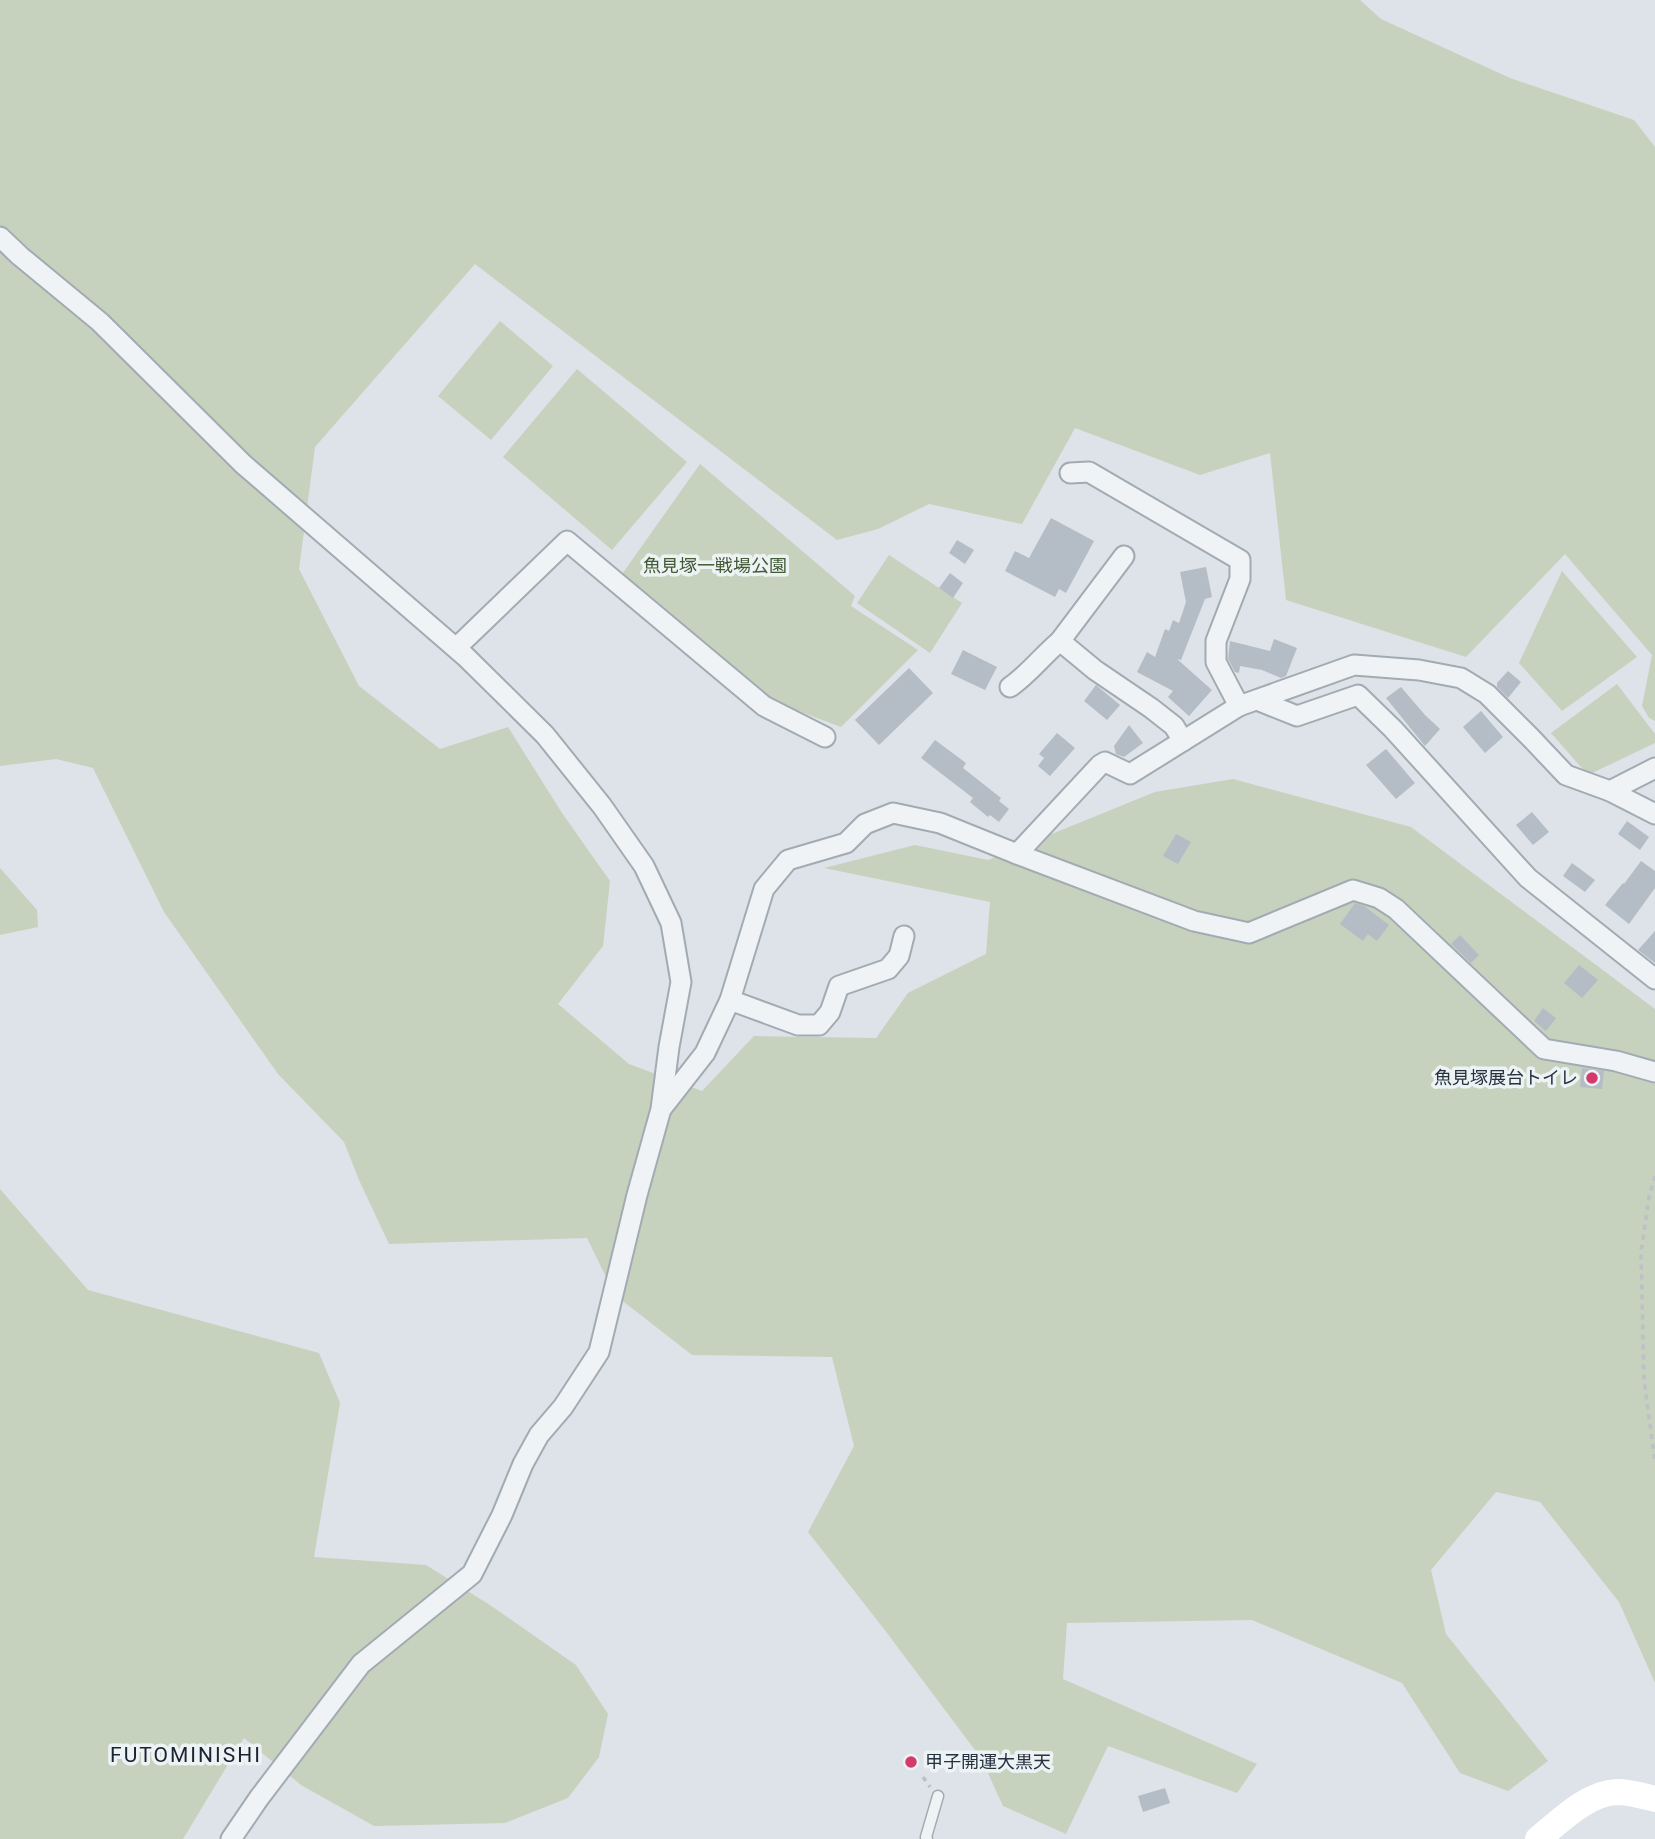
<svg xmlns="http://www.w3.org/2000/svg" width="1655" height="1839" font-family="Roboto,'Noto Sans JP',sans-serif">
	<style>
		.green { fill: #c6d2be }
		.building { fill: #b4bdc5 }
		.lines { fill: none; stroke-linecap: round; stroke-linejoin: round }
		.lane-casing { stroke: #a2abb2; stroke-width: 13 }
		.street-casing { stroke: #a2abb2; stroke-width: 23 }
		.path { stroke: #bbc1c6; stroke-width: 3.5; stroke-dasharray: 5 5; stroke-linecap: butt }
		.lane { stroke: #f0f3f6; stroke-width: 10 }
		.street { stroke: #f0f3f6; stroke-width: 19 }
		.secondary { stroke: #fff; stroke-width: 26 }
		.poi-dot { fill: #d43b6b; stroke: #edf2f5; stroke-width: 2.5 }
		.labels { text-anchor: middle; stroke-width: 7; stroke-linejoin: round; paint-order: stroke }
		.park-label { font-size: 18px; fill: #415b33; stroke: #edf2f5 }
		.poi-label { font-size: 18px; fill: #26333f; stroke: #edf2f5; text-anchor: end }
		.quarter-label { font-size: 21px; letter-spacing: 2px; fill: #182430; stroke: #edf2f5 }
	</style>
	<rect width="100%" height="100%" fill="#dde3e8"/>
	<g class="green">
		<path d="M0,0H1360L1381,19L1510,78L1634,120L1655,147V721L1649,718L1642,706L1652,655L1565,554L1466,657L1286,600L1270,453L1200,475L1075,428L1022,524L929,504L878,529L837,540L475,264L315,447L299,569L359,686L440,749L508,727L562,813L610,881L603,946L558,1004L629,1064L702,1091L754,1036L876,1038L908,993L986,954L990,902L824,868L915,845L988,860L1155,792L1233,779L1411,827L1655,1009V1683L1619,1602L1540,1502L1496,1492L1431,1570L1446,1634L1548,1761L1508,1791L1460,1773L1402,1683L1252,1620L1067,1623L1063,1679L1257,1764L1237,1793L1108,1746L1066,1834L1003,1806L981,1758L884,1629L808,1532L854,1446L832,1357L692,1355L615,1295L587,1238L389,1244L359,1180L344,1142L278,1074L164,912L93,768L56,759L0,766Z"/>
		<path d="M500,321L553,366L491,440L438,396Z"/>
		<path d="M577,369L687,462L612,550L503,457Z"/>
		<path d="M700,464L855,596L851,606L918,650L841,727L769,700L620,577Z"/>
		<path d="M889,555L962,603L930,653L857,603Z"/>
		<path d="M1562,571L1637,657L1562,711L1519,663Z"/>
		<path d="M1617,684L1655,734V743L1588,775L1551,733Z"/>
		<path d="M0,868L37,910L38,927L0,935Z"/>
		<path d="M0,1189L88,1290L319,1353L340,1403L314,1557L426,1565L493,1607L576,1665L608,1714L599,1757L568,1798L505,1823L374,1826L301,1785L244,1738L183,1839H0Z"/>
	</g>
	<g class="building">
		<path d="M1051,518L1094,541L1066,593L1059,589L1055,597L1005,571L1015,551L1029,558Z"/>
		<path d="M957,540L974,550L965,564L949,553Z"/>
		<path d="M1206,567L1212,597L1205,599L1181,660L1177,659L1212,690L1189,716L1168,697L1173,691L1137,672L1147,652L1155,657L1165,629L1169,631L1173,620L1179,623L1186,602L1180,572Z"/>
		<path d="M950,573L963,583L953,598L939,588Z"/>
		<path d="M1274,639L1297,648L1286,676L1281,678L1262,670L1240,666L1239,673L1235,672L1228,659L1230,641L1270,651Z"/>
		<path d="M963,650L997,667L985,690L951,674Z"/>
		<path d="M909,668L933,693L879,745L855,720Z"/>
		<path d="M1508,671L1521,682L1508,698L1497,687V683Z"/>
		<path d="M1096,685L1120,705L1107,720L1084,701Z"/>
		<path d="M1401,687L1425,715L1440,729L1425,746L1386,698Z"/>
		<path d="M1481,711L1503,737L1485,753L1463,727Z"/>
		<path d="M1129,725L1143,743L1124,757L1116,754L1114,746Z"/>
		<path d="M1057,733L1075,748L1050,776L1038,766L1044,758L1039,754Z"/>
		<path d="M935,740L966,763L963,768L1001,798L999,801L1009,809L999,822L990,815L988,817L970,802L973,798L921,758Z"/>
		<path d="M1386,749L1415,783L1396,799L1366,765Z"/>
		<path d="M1532,812L1549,832L1533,845L1516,825Z"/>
		<path d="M1627,821L1649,837L1640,850L1618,834Z"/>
		<path d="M1176,834L1191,842L1178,864L1163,856Z"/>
		<path d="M1641,861L1655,871V888L1629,924L1605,905L1623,883L1624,884Z"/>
		<path d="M1572,863L1595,880L1585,892L1563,876Z"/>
		<path d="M1355,903L1364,906L1389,925L1377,941L1368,934L1363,941L1340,924Z"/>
		<path d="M1655,931V963L1638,950Z"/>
		<path d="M1460,935L1479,955L1471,963L1451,944Z"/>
		<path d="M1579,965L1598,980L1582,998L1564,983Z"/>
		<path d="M1543,1008L1556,1018L1546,1031L1534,1021Z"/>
		<path d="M1582,1068L1604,1071L1602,1089L1580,1087Z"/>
		<path d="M1165,1788L1170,1803L1143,1812L1138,1796Z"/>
	</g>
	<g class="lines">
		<defs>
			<path id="lane" d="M927,1839L926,1837L938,1796"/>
			<g id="street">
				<path d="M0,237L20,256L100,322L243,464L466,657L545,735L602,806L644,866L671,923L681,982L669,1047L661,1109L637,1195L599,1352L563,1407L539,1435L523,1464L502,1515L472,1574L361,1664L259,1798L231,1839"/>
				<path d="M1070,473L1089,472L1240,560V579L1216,641V662L1239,706"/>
				<path d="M1124,556L1060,641L1095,670L1151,708L1174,726L1183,741"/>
				<path d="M456,648L567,541L764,706L825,737"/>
				<path d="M1010,687C1029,674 1042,656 1060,641"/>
				<path d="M1257,700L1297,716L1358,695L1393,729L1528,878L1655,979"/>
				<path d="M1610,791L1655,814"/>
				<path d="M1017,854L1100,765L1105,762L1130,774L1239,706L1354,665L1419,670L1461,678L1487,694L1531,738L1566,775L1610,791L1655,768"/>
				<path d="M730,1000L798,1025H819L830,1012L839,986L888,969L899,956L904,936"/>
				<path d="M662,1108L705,1053L730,1000L764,889L788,860L846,843L865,824L893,813L940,823L1017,854L1194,921L1249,933L1353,890L1379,898L1396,909L1544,1049L1616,1061L1655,1072"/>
			</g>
		</defs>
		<use href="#lane" class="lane-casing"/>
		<use href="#street" class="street-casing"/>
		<g class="path">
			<path d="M1655,1176L1649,1197L1641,1252L1644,1380L1655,1463"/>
			<path d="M923,1777L930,1787"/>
		</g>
		<use href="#lane" class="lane"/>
		<use href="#street" class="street"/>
		<path class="secondary" d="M1538,1839C1559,1822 1587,1793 1617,1792C1630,1792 1643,1796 1655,1799"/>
	</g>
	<g class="poi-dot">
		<circle cx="1592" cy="1078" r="7"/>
		<circle cx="911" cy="1762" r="7"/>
	</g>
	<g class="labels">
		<g class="park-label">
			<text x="715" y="572">魚見塚一戦場公園</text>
		</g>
		<g class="poi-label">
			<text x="1578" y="1084">魚見塚展台トイレ</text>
			<text x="925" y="1768" text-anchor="start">甲子開運大黒天</text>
		</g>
		<g class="quarter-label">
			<text x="186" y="1762">FUTOMINISHI</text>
		</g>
	</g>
</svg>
